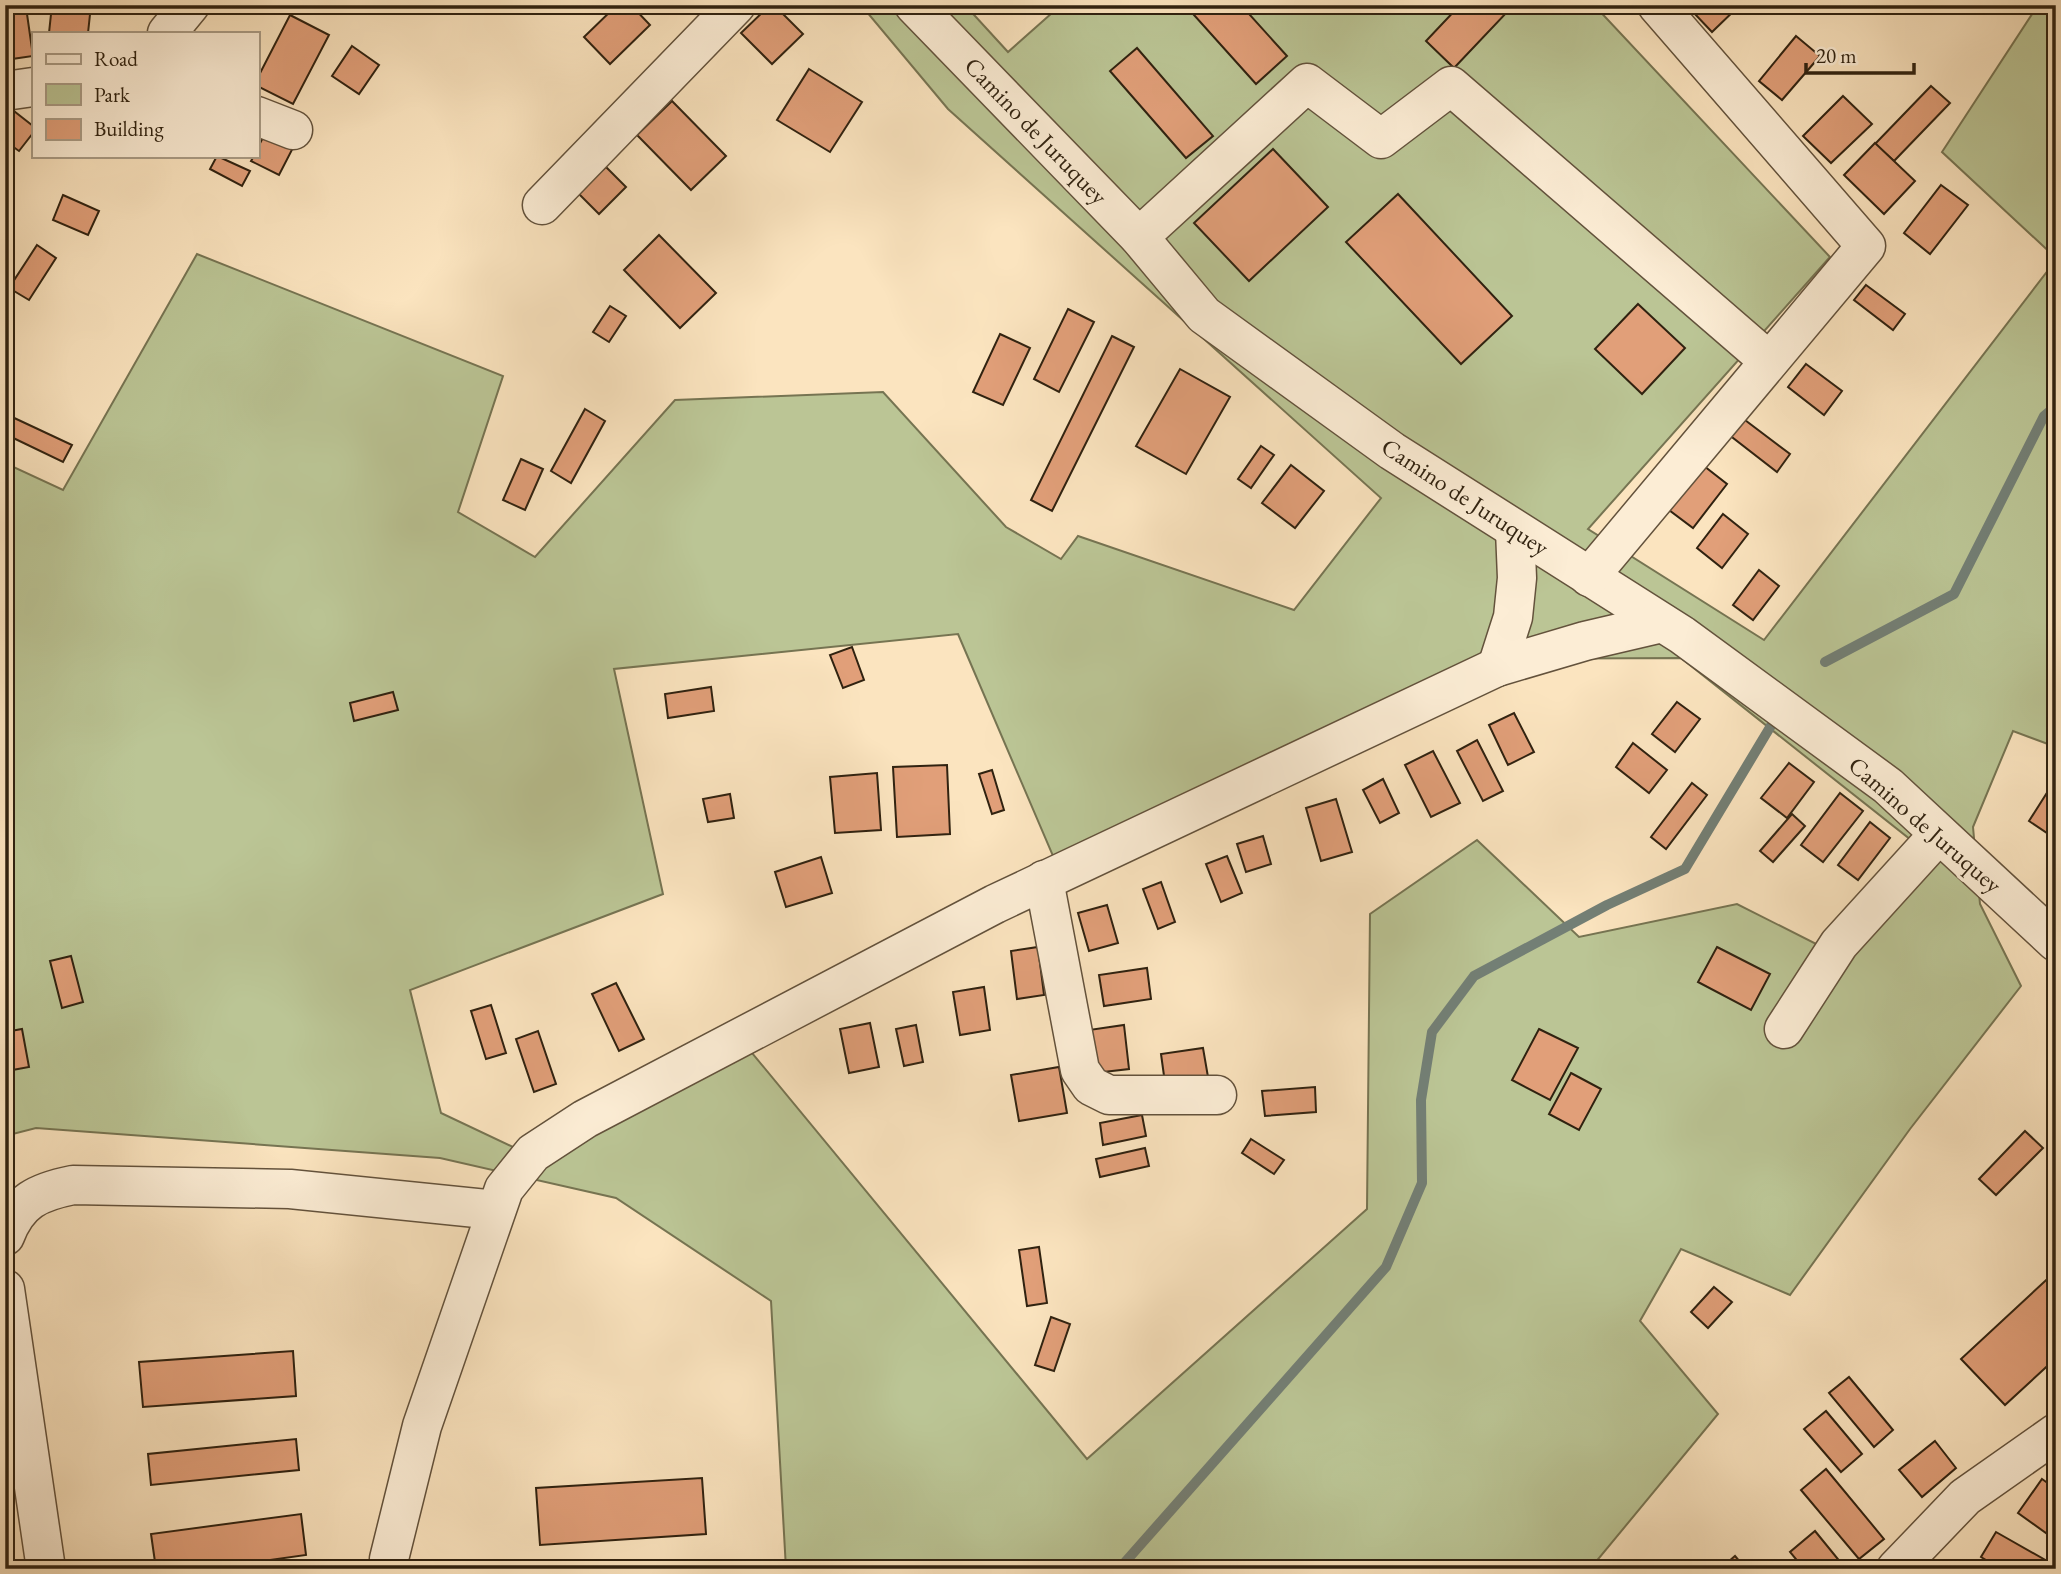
<svg xmlns="http://www.w3.org/2000/svg" width="2061" height="1574" font-family="'EB Garamond',serif">
	<style>
		.green { fill: #bbc595; stroke: #767452; stroke-width: 2; fill-rule: evenodd }
		.lines { fill: none; stroke-linecap: round; stroke-linejoin: round }
		.stream { stroke: #737f75; stroke-width: 10 }
		.building { fill: #e19f79; stroke: #302210; stroke-width: 2 }
		.minor-casing { stroke: #63523c; stroke-width: 41 }
		.minor { stroke: #fcedd5; stroke-width: 38 }
		.labels { text-anchor: middle; stroke-width: 7; stroke-linejoin: round; paint-order: stroke }
		.street-label { font-size: 24px; fill: #302210; stroke: #fcedd5 }
	</style>
	<rect width="100%" height="100%" fill="#fbe4bf"/>
	<filter id="stains"><feTurbulence type="fractalNoise" baseFrequency=".00286" numOctaves="4"/><feColorMatrix values="0 0 0 0 .2 0 0 0 0 .09 0 0 0 0 .02 0 0 0 .5 -.17"/></filter>
	<radialGradient id="worn" r=".72"><stop offset=".6" stop-color="#630" stop-opacity="0"/><stop offset="1" stop-color="#630" stop-opacity=".3"/></radialGradient>
	<g class="green">
		<path d="M861,5H965L1008,52L1061,5H1594L1830,257L1588,529L1764,640L2056,260V747L2013,731L1973,827L1980,904L2021,986L1910,1129L1790,1295L1681,1249L1640,1321L1718,1414L1590,1569H786L771,1301L616,1198L440,1158L36,1128L5,1136V463L63,490L197,254L503,376L458,512L535,557L675,400L883,392L1006,527L1061,559L1078,536L1294,610L1381,498L948,109ZM958,634L1056,863L1486,659L1681,658L1916,844L1824,948L1737,904L1579,937L1477,840L1370,914L1367,1209L1087,1459L743,1042L534,1157L441,1113L410,990L663,894L614,669Z"/>
		<path d="M2038,5H2056V258L1942,152Z"/>
	</g>
	<g class="lines">
		<g class="stream">
			<path d="M1825,662L1954,594L2044,416L2056,406"/>
			<path d="M1119,1569L1386,1267L1422,1183L1421,1100L1432,1032L1474,976L1607,905L1685,869L1772,724"/>
		</g>
	</g>
	<g class="building">
		<path d="M52,5H91L88,33H49Z"/>
		<path d="M617,5H631L650,25L610,64L584,37Z"/>
		<path d="M770,5H774L803,34L772,64L741,33Z"/>
		<path d="M1185,5H1241L1287,56L1256,84Z"/>
		<path d="M1460,5H1507L1510,9L1454,68L1426,41Z"/>
		<path d="M1700,5H1740L1712,32L1693,12Z"/>
		<path d="M26,7L33,56L5,60V9Z"/>
		<path d="M290,15L329,35L293,104L257,86V79Z"/>
		<path d="M1796,36L1820,56L1782,100L1759,81Z"/>
		<path d="M352,46L379,65L359,94L332,76Z"/>
		<path d="M1137,48L1213,136L1186,158L1110,71Z"/>
		<path d="M809,69L862,102L830,152L777,120Z"/>
		<path d="M1931,86L1950,103L1894,161L1875,144Z"/>
		<path d="M1843,96L1872,124L1831,163L1803,136Z"/>
		<path d="M672,101L726,156L691,190L637,135Z"/>
		<path d="M5,104L33,126V133L19,151L5,141Z"/>
		<path d="M269,126L297,140L279,175L251,161L254,156H257V149Z"/>
		<path d="M1875,143L1915,181L1884,214L1844,175Z"/>
		<path d="M1273,149L1328,207L1249,281L1194,223Z"/>
		<path d="M217,156L250,171L242,186L210,169Z"/>
		<path d="M606,167L626,187L599,214L578,193Z"/>
		<path d="M1941,185L1968,205L1930,254L1904,233Z"/>
		<path d="M1398,194L1512,316L1461,364L1346,242Z"/>
		<path d="M63,195L99,211L88,235L53,220Z"/>
		<path d="M659,235L716,293L680,328L624,270Z"/>
		<path d="M37,245L56,258L29,300L9,288Z"/>
		<path d="M1866,285L1905,314L1893,330L1854,300Z"/>
		<path d="M1638,304L1685,348L1642,394L1595,349Z"/>
		<path d="M610,306L626,316L609,342L593,332Z"/>
		<path d="M1068,309L1094,322L1059,392L1034,379Z"/>
		<path d="M1000,334L1030,348L1003,405L973,392Z"/>
		<path d="M1112,336L1134,347L1052,511L1031,500Z"/>
		<path d="M1806,364L1842,391L1824,415L1788,387Z"/>
		<path d="M1180,369L1230,397L1186,474L1136,446Z"/>
		<path d="M585,409L605,421L571,483L551,471Z"/>
		<path d="M10,416L72,445L63,462L5,434V427Z"/>
		<path d="M1741,417L1790,454L1777,472L1728,434Z"/>
		<path d="M1261,446L1274,455L1251,488L1238,479Z"/>
		<path d="M521,459L543,469L525,510L503,500Z"/>
		<path d="M1291,465L1324,491L1295,528L1262,503Z"/>
		<path d="M1704,466L1727,484L1693,528L1669,510Z"/>
		<path d="M1723,514L1748,534L1722,568L1697,548Z"/>
		<path d="M1759,570L1779,586L1753,620L1733,605Z"/>
		<path d="M852,647L864,680L843,688L830,655Z"/>
		<path d="M711,687L714,711L668,718L665,694Z"/>
		<path d="M393,692L398,710L354,721L350,703Z"/>
		<path d="M1677,702L1700,719L1675,752L1652,734Z"/>
		<path d="M1514,713L1534,752L1508,765L1489,725Z"/>
		<path d="M1477,740L1503,791L1483,801L1457,751Z"/>
		<path d="M1633,743L1667,770L1649,793L1616,767Z"/>
		<path d="M1433,751L1460,803L1431,817L1405,765Z"/>
		<path d="M1789,763L1814,782L1787,818L1761,798Z"/>
		<path d="M947,765L950,834L897,837L893,767Z"/>
		<path d="M992,770L1004,810L992,814L979,774Z"/>
		<path d="M877,773L881,830L835,833L830,777Z"/>
		<path d="M1383,779L1399,813L1380,823L1363,790Z"/>
		<path d="M2055,780L2056,826L2050,835L2029,821Z"/>
		<path d="M1692,783L1707,795L1666,849L1651,837Z"/>
		<path d="M1840,793L1863,811L1823,862L1801,845Z"/>
		<path d="M730,794L734,818L708,822L703,799Z"/>
		<path d="M1336,799L1352,852L1321,861L1306,808Z"/>
		<path d="M1792,814L1805,826L1773,862L1760,851Z"/>
		<path d="M1870,822L1890,838L1858,880L1838,865Z"/>
		<path d="M1263,836L1271,864L1246,872L1237,844Z"/>
		<path d="M1227,856L1242,893L1221,902L1206,864Z"/>
		<path d="M821,857L832,893L786,907L775,872Z"/>
		<path d="M1161,882L1175,922L1158,929L1143,889Z"/>
		<path d="M1107,905L1118,943L1089,951L1078,913Z"/>
		<path d="M1038,947L1044,995L1017,999L1011,951Z"/>
		<path d="M1717,947L1770,974L1751,1010L1698,982Z"/>
		<path d="M71,956L83,1002L62,1008L50,961Z"/>
		<path d="M1147,968L1151,999L1104,1006L1099,975Z"/>
		<path d="M616,983L644,1039L619,1051L592,994Z"/>
		<path d="M984,987L990,1030L960,1035L953,992Z"/>
		<path d="M491,1005L506,1053L486,1059L471,1011Z"/>
		<path d="M870,1023L879,1067L849,1073L840,1029Z"/>
		<path d="M916,1025L923,1062L904,1066L896,1029Z"/>
		<path d="M1124,1025L1129,1069L1095,1073L1089,1030Z"/>
		<path d="M22,1029L29,1067L7,1071L5,1032Z"/>
		<path d="M1539,1029L1578,1048L1550,1100L1512,1080Z"/>
		<path d="M538,1031L556,1084L534,1092L516,1039Z"/>
		<path d="M1203,1048L1208,1077L1165,1083L1161,1054Z"/>
		<path d="M1059,1067L1067,1113L1019,1121L1011,1075Z"/>
		<path d="M1571,1073L1601,1089L1579,1130L1549,1114Z"/>
		<path d="M1315,1087L1316,1112L1265,1116L1262,1091Z"/>
		<path d="M1142,1115L1146,1136L1103,1145L1100,1123Z"/>
		<path d="M2025,1131L2043,1148L1996,1195L1979,1179Z"/>
		<path d="M1251,1139L1284,1160L1274,1174L1242,1153Z"/>
		<path d="M1145,1148L1149,1166L1100,1177L1096,1159Z"/>
		<path d="M1039,1247L1047,1303L1027,1306L1019,1250Z"/>
		<path d="M2056,1271V1358L2005,1405L1961,1359Z"/>
		<path d="M1714,1287L1732,1302L1708,1328L1691,1312Z"/>
		<path d="M1051,1317L1070,1324L1054,1371L1035,1365Z"/>
		<path d="M293,1351L296,1396L143,1407L139,1362Z"/>
		<path d="M1849,1377L1893,1430L1874,1447L1829,1393Z"/>
		<path d="M1826,1411L1862,1454L1841,1472L1804,1429Z"/>
		<path d="M296,1439L299,1470L151,1485L148,1454Z"/>
		<path d="M1935,1441L1956,1468L1922,1497L1899,1470Z"/>
		<path d="M1826,1469L1884,1539L1859,1559L1801,1490Z"/>
		<path d="M702,1478L706,1534L540,1545L536,1488Z"/>
		<path d="M2042,1479L2056,1489V1519L2046,1533L2018,1513Z"/>
		<path d="M301,1514L306,1555L204,1569H156L151,1534Z"/>
		<path d="M1815,1531L1846,1569H1804L1790,1552Z"/>
		<path d="M1996,1532L2056,1566V1569H2001L1981,1557Z"/>
		<path d="M1735,1556L1746,1569H1720Z"/>
	</g>
	<g class="lines">
		<defs>
			<g id="minor">
				<path d="M914,5L1139,237L1204,315L1392,451L1682,635L1888,786L2056,942"/>
				<path d="M167,33L190,5"/>
				<path d="M5,91L33,87"/>
				<path d="M257,116L293,130"/>
				<path d="M542,205L736,5"/>
				<path d="M1139,237L1307,83L1381,139L1451,86L1769,361"/>
				<path d="M1589,577L1866,246L1657,5"/>
				<path d="M1497,667L1513,617L1517,578L1515,530"/>
				<path d="M1044,880L1080,1070L1091,1086L1109,1095H1217"/>
				<path d="M1784,1029L1839,944L1939,834"/>
				<path d="M5,1236C18,1201 38,1192 73,1185L290,1189L496,1210"/>
				<path d="M5,1289L46,1569"/>
				<path d="M389,1559L422,1426L504,1189L533,1153L585,1119L995,904L1497,667L1585,641L1662,623"/>
				<path d="M1896,1569L1965,1497L2056,1433"/>
			</g>
		</defs>
		<use href="#minor" class="minor-casing"/>
		<use href="#minor" class="minor"/>
	</g>
	<g class="labels">
		<g class="street-label">
			<text transform="translate(1036 131) rotate(46)" y="8">Camino de Juruquey</text>
			<text transform="translate(1465 497) rotate(33)" y="8">Camino de Juruquey</text>
			<text transform="translate(1925 825) rotate(41)" y="8">Camino de Juruquey</text>
		</g>
	</g>
	<rect width="2061" height="1574" fill="none" stroke="#fbe4bf" stroke-width="28"/>
	<rect x="7" y="7" width="2047" height="1560" fill="none" stroke="#302210" stroke-width="3.5"/>
	<rect x="14" y="14" width="2033" height="1546" fill="none" stroke="#302210" stroke-width="2"/>
	<rect x="32" y="32" width="228" height="126" fill="#fcedd5" stroke="#aa9c86" stroke-width="2"/>
	<rect x="46" y="54" width="35" height="10" fill="#fcedd5" stroke="#aa9c86" stroke-width="2"/>
	<text x="94" y="66" font-size="21" fill="#302210">Road</text>
	<rect x="46" y="84" width="35" height="21" fill="#bbc595" stroke="#aa9c86" stroke-width="2"/>
	<text x="94" y="102" font-size="21" fill="#302210">Park</text>
	<rect x="46" y="119" width="35" height="21" fill="#e19f79" stroke="#aa9c86" stroke-width="2"/>
	<text x="94" y="136" font-size="21" fill="#302210">Building</text>
	<path d="M1806 63v10h108v-10" fill="none" stroke="#302210" stroke-width="3.5"/>
	<text x="1816" y="63" font-size="21" fill="#302210" stroke="#fcedd5" stroke-width="5" paint-order="stroke">20 m</text>
	<rect width="100%" height="100%" filter="url(#stains)"/>
	<rect width="100%" height="100%" fill="url(#worn)"/>
</svg>
